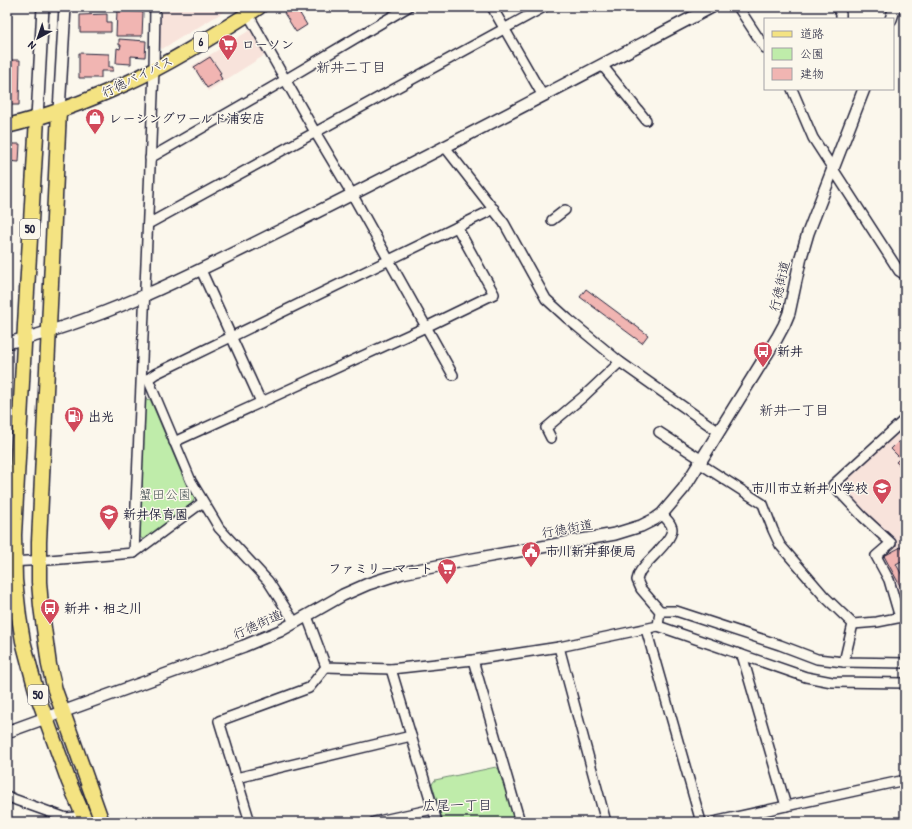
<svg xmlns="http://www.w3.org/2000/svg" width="912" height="829" font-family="'Patrick Hand','Klee One',sans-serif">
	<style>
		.built { fill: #f8e3db }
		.green { fill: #bfecaa; stroke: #708772 }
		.building { fill: #f1b5b2; stroke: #22223b }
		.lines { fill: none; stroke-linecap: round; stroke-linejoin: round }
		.minor-casing { stroke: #22223b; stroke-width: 12 }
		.tertiary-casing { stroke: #22223b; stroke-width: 14 }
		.primary-casing { stroke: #22223b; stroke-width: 17 }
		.minor { stroke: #fbf7ec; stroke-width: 9 }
		.tertiary { stroke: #fbf7ec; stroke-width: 11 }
		.primary { stroke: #f4e382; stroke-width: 14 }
		.labels { text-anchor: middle; stroke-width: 3; stroke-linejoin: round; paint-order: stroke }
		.shield { fill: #fbf7ec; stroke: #636270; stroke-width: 1 }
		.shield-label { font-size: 12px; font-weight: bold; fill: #22223b }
		.poi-label { font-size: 13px; font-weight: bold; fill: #22223b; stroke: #fbf7ec; text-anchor: start }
		.street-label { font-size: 13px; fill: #22223b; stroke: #fbf7ec }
		.park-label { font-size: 13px; fill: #495457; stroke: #fbf7ec }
		.neighbourhood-label { font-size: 14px; fill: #22223b; stroke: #fbf7ec }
	</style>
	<rect width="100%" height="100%" fill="#fbf7ec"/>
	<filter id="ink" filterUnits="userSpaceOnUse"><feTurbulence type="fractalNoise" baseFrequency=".025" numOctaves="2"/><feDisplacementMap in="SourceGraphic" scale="8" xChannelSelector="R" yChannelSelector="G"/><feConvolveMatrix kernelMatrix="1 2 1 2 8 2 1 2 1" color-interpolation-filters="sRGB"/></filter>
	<g filter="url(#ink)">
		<g class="built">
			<path d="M168,7H230V8L162,49L159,46L161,9Z"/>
			<path d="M250,30L265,55L208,91L192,66Z"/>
			<path d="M905,425V602H904L900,600L895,586L893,576L883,556L897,543L894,539L868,516L843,487V482Z"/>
		</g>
		<g class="green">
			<path d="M150,399L186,484L195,498L192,503L144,540L140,537L145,400Z"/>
			<path d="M496,767L500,770L515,822H443L432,784L435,780Z"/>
		</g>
		<g class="building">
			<path d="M293,7H296L307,25L296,32L284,13Z"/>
			<path d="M117,11L143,12L142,36H116Z"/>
			<path d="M7,14L11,15L10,47H7Z"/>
			<path d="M107,14V22H111V32H80V15Z"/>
			<path d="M119,39L146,41L145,57L131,56V64L116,63L117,48L120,49L121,45H119Z"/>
			<path d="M79,53L109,54V67H113V71H101V78H79Z"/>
			<path d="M210,57L221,73L219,74L222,79L207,88L194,67Z"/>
			<path d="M7,60H20L19,105H7Z"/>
			<path d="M7,144H20L19,162L7,161Z"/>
			<path d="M586,289L648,335L642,343L580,297Z"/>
			<path d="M905,435V470L896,462L900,458L891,449Z"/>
			<path d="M901,547L905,555V559L896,564L905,581V595L884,556Z"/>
		</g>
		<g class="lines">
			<defs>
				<g id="minor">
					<path d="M492,7L543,96"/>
					<path d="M738,7L765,48"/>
					<path d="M837,7L841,14V19"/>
					<path d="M248,14L315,132L352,194L453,375"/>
					<path d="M602,65L646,120"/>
					<path d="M792,89L813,138L899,271L905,275"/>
					<path d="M445,147L504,223L546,299L568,319L620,362L719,432"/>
					<path d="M150,158L285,80L408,7"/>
					<path d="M552,220L565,210"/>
					<path d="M148,224L544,7"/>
					<path d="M201,270L261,402"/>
					<path d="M143,379H148L191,481L215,521L219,528L268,581L295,623"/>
					<path d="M148,379L155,374L494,209"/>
					<path d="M659,432L702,460"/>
					<path d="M551,438L546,428L584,396L620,362"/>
					<path d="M174,442L426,327L494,294L457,227"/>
					<path d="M699,463L763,504L773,530L780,545L824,596L853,624L844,662"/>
					<path d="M134,553L154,70L155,7"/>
					<path d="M7,562L49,560L134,553L203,502"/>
					<path d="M660,611H676L780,645L817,659L844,662L905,663"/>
					<path d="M307,616L326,667L391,669L473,660L559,647L658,626L660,611L641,589L637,580C638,576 639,572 642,569C649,559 672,541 672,529C672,523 665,518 662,514"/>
					<path d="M853,624L877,622L902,617L898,611L889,580L876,556L891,543L863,517L833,485L905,419"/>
					<path d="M658,626L806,677L832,682L905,683"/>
					<path d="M646,629L701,822"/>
					<path d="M559,647L606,822"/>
					<path d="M742,655L786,806"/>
					<path d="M473,660L520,822"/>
					<path d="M391,669L437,822"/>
					<path d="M236,778L411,736"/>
					<path d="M7,796L16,800L66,818L84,816"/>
					<path d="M250,822L219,721L309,688L326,667"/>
					<path d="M374,822L433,809"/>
					<path d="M713,822L905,780"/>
				</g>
				<g id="tertiary">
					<path d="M891,19L895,7"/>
					<path d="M59,111L65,7"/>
					<path d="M37,118L43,7"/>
					<path d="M7,343C108,319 200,270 293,224C434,154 573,80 712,7"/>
					<path d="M7,732L244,646L280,631L343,595L368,584L402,573L468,560L615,534L641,526L655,519L662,514L684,488L777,338L784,325L789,313L801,257L808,233L864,89"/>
				</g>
				<g id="primary">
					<path d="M59,111L39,542V582L41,606L49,665L55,690L102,822"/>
					<path d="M37,118L25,325L14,535L15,580L19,617L23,641L37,694L69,782L86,822"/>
					<path d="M7,126C48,116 88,101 127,83C173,62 216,34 259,7"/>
				</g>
			</defs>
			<use href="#minor" class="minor-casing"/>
			<use href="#tertiary" class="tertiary-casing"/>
			<use href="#primary" class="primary-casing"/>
			<use href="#minor" class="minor"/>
			<use href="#tertiary" class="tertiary"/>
			<use href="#primary" class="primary"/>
		</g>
	</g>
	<defs>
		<symbol id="supermarket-pin" viewBox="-11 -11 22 30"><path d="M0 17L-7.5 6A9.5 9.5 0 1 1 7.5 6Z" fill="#d1495b" stroke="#fbf7ec"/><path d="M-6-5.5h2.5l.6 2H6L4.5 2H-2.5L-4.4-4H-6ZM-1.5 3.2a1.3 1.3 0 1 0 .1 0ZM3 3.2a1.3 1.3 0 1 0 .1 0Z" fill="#fff"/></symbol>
		<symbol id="shop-pin" viewBox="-11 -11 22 30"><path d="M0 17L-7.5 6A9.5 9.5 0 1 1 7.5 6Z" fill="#d1495b" stroke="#fbf7ec"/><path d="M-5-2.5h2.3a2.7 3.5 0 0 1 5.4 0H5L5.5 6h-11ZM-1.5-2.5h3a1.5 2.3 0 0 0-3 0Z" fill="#fff"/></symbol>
		<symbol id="bus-pin" viewBox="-11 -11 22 30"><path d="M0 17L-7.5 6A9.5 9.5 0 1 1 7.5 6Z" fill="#d1495b" stroke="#fbf7ec"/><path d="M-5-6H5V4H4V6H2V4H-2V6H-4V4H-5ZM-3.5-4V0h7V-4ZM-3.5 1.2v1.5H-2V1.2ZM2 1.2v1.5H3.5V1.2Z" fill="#fff"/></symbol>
		<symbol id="fuel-pin" viewBox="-11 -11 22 30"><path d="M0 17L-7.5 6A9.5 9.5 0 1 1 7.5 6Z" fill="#d1495b" stroke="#fbf7ec"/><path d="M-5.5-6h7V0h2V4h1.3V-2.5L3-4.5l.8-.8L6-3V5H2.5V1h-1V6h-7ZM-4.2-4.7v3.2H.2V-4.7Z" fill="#fff"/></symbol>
		<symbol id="school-pin" viewBox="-11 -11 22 30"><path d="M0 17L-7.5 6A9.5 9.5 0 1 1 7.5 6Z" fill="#d1495b" stroke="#fbf7ec"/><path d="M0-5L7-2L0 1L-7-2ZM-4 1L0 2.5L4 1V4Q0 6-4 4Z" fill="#fff"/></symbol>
		<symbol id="civic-pin" viewBox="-11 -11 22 30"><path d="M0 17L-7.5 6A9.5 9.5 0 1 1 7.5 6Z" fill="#d1495b" stroke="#fbf7ec"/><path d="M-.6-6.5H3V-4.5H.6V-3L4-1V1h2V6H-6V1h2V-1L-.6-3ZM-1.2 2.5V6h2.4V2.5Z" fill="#fff"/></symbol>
	</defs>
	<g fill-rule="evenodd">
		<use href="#supermarket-pin" x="217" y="33" width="22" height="30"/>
		<use href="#shop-pin" x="84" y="107" width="22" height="30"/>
		<use href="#bus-pin" x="752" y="340" width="22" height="30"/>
		<use href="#fuel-pin" x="63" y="405" width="22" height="30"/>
		<use href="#school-pin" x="871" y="477" width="22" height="30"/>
		<use href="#school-pin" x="98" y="503" width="22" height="30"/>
		<use href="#civic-pin" x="520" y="540" width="22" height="30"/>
		<use href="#supermarket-pin" x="436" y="557" width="22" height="30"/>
		<use href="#bus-pin" x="39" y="597" width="22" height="30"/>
	</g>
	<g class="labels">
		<g class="shield">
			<rect x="194" y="32" width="14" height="20" rx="3"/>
			<rect x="20" y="219" width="20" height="20" rx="3"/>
			<rect x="28" y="685" width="20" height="20" rx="3"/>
		</g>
		<g class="shield-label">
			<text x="201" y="46">6</text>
			<text x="30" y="233">50</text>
			<text x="38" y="699">50</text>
		</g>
		<g class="poi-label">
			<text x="242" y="49">ローソン</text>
			<text x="109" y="123">レーシングワールド浦安店</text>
			<text x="777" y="356">新井</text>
			<text x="88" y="421">出光</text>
			<text x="868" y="493" text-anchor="end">市川市立新井小学校</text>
			<text x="123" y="519">新井保育園</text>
			<text x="545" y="556">市川新井郵便局</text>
			<text x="433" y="573" text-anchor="end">ファミリーマート</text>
			<text x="64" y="613">新井・相之川</text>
		</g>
		<g class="street-label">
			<text transform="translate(137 76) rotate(-26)" y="5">行徳バイパス</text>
			<text transform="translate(779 286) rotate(-77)" y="5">行徳街道</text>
			<text transform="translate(567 528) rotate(-10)" y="5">行徳街道</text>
			<text transform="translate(257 624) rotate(-24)" y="5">行徳街道</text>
		</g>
		<g class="park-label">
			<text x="165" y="499">蟹田公園</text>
		</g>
		<g class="neighbourhood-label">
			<text x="351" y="72">新井二丁目</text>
			<text x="794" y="415">新井一丁目</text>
			<text x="457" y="810">広尾一丁目</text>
		</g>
	</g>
	<rect width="912" height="829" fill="none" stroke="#fbf7ec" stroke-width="24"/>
	<rect x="12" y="12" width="888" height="805" fill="none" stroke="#22223b" stroke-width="1.5" filter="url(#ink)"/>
	<rect x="764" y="18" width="130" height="72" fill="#fbf7ec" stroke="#a4a2a5"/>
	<rect x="772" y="31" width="20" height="6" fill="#f4e382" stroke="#a4a2a5"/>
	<text x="800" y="38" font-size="12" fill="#22223b">道路</text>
	<rect x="772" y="48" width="20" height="12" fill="#bfecaa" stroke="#a4a2a5"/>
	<text x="800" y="58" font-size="12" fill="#22223b">公園</text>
	<rect x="772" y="68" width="20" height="12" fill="#f1b5b2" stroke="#a4a2a5"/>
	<text x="800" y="78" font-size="12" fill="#22223b">建物</text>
	<g transform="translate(38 38) rotate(220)" stroke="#fbf7ec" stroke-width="3" paint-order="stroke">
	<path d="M0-3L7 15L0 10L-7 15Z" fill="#22223b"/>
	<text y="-6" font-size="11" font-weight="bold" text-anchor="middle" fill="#22223b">N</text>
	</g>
</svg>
